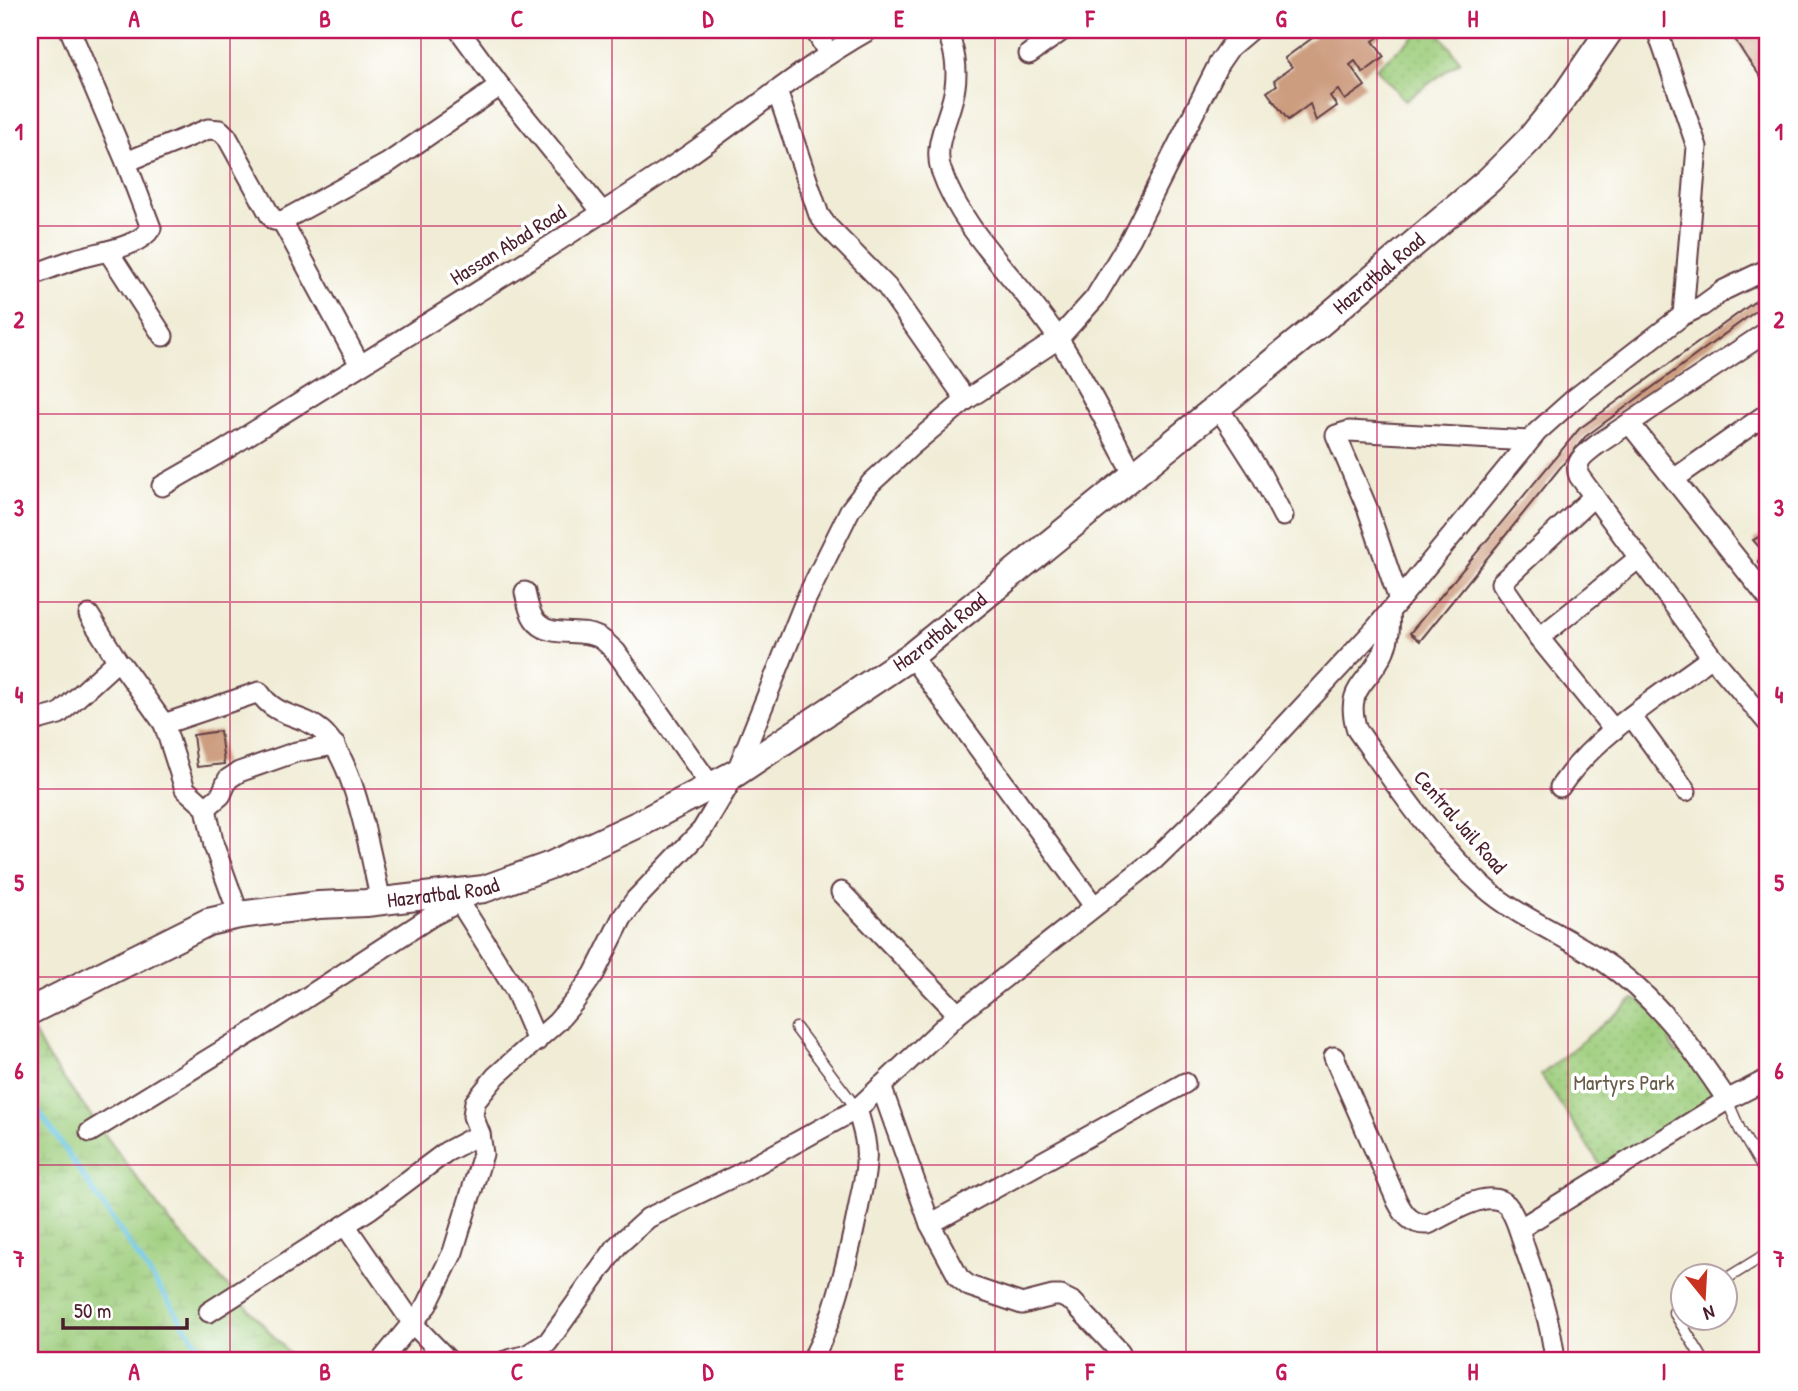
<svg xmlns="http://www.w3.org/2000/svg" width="1798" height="1391" font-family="'Patrick Hand',sans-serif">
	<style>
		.green { fill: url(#green-dots); stroke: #747653; stroke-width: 2 }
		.wetland { fill: url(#wetland-marsh); stroke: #747653; stroke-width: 2 }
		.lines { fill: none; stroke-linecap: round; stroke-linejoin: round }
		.stream { stroke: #65c4e3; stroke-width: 5 }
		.building { fill: #cd9d80 }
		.service-casing { stroke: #633e45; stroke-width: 13 }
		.minor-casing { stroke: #633e45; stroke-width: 23 }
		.secondary-casing { stroke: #633e45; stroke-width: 30 }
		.service { stroke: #fff; stroke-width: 10 }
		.minor { stroke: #fff; stroke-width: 19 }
		.secondary { stroke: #fff; stroke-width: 26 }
		.grid { fill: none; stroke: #c2185b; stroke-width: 2; stroke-opacity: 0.55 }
		.labels { text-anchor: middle; stroke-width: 7; stroke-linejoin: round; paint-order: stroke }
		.street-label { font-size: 21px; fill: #4a1f2b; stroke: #fff }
		.park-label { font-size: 21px; fill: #675c47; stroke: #fff }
		.neatline { fill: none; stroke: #c2185b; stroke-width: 2.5 }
		.grid-label { font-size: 23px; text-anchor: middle; font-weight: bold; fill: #c2185b }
	</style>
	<defs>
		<pattern id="green-dots" width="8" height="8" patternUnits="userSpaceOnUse" patternTransform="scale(1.75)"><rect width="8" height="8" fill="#9dcd7b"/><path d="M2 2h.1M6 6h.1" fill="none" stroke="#89b06a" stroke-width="1.8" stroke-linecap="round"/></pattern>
		<pattern id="wetland-marsh" width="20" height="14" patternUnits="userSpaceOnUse" patternTransform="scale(1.75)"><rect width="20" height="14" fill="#9dcd7b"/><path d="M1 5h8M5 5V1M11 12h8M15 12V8" fill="none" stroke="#89b06a"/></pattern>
	</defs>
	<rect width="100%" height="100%" fill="#fff"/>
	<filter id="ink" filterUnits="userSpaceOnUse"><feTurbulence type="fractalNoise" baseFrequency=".0143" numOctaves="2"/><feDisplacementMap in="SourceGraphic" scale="14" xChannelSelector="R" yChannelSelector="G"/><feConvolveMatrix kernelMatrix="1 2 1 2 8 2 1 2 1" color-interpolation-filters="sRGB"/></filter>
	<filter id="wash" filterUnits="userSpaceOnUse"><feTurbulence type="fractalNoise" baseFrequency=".00686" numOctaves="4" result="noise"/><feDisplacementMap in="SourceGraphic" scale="28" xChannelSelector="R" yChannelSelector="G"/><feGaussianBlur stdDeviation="1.57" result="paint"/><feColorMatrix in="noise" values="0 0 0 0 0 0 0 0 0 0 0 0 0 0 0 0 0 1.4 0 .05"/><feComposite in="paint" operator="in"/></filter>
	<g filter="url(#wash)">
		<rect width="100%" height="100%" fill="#f0ecd6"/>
		<g class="green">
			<path d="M1422,30H1437L1460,61L1405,101L1376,68Z"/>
			<path d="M1634,999L1645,1004L1672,1031L1670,1043L1676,1053L1689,1054L1715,1098L1601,1166L1541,1075Z"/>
		</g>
		<path class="wetland" d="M30,1025L46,1055L168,1220L296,1361H30Z"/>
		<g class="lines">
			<path class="stream" d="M30,1098L209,1361"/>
		</g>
		<g id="blocks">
			<g class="building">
				<path d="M1310,30H1388L1373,41L1384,57L1363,73L1355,61L1350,65L1365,86L1345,100L1338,90L1330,96L1337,106L1316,121L1310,104L1288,120L1267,92L1277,85L1274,80L1292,67L1285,58L1315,36Z"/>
				<path d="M1729,30H1768V87L1746,57Z"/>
				<path d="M1768,292V302L1585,437L1420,641L1410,633L1579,429Z"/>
				<path d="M1768,532V575L1758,561L1766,555L1753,540Z"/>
				<path d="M220,731L224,764L197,767L193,735Z"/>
			</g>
		</g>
	</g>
	<g filter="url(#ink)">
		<use href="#blocks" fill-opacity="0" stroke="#633e45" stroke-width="2"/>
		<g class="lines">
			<defs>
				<g id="service">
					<path d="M796,1028L857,1109"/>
					<path d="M1727,1100L1740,1130L1768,1177"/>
					<path d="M1724,1280L1768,1253"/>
					<path d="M1682,1307L1674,1312L1704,1361"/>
				</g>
				<g id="minor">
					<path d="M459,30L500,86L603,213"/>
					<path d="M815,30L828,53"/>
					<path d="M947,30C954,49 958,66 955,87C952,114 932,142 941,170C964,236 1022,282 1059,340C1087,383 1109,430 1134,475"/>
					<path d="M1658,33L1697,147L1683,315"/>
					<path d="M1029,54L1063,30"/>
					<path d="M777,91L819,215L827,226L887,287L966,400"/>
					<path d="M126,162L208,129L220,130L227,137L270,215L274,220L282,221L388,163L500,86"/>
					<path d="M282,221L360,365"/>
					<path d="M108,251L163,336"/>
					<path d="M30,276C45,270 61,264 76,259C98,252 139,248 151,228L126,162L70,30"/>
					<path d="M1768,331L1598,444C1587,453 1573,460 1579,476L1712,657L1768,723"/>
					<path d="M1218,407L1261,474L1283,516"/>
					<path d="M1630,424L1768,598"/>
					<path d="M1674,479L1768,413"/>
					<path d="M162,486L223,451C369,359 517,270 661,174C732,128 796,71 869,30"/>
					<path d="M1594,496L1501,583L1539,638L1614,730"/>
					<path d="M525,592C527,601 529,612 534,619C548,640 578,627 598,637C605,640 610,647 616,652L711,786"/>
					<path d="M1399,600L1368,510L1336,435L1349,431L1529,441"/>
					<path d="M1389,612C1390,626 1390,637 1384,651C1370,684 1343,686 1357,730C1396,785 1434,843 1485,888C1519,918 1565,935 1603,961C1656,997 1692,1047 1727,1100"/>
					<path d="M89,615L119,663"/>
					<path d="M1539,638L1639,558"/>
					<path d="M911,656L1094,906"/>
					<path d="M1632,717L1686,791"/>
					<path d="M30,722L59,714L115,663L122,665L164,724L259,692C277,719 301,713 322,731C356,761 370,856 381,901"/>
					<path d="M164,724L185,789L206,808L214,846L239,915"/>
					<path d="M1560,787C1596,734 1661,695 1712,657"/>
					<path d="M206,808L221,795L228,779L239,772L296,752L335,745"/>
					<path d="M841,892L958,1014"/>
					<path d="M459,901L515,990L537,1041"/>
					<path d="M1334,1057L1397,1201C1404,1215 1412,1225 1428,1224C1444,1216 1476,1196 1493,1199C1498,1199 1503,1201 1507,1205C1516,1216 1520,1233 1524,1246C1537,1283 1551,1321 1555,1361"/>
					<path d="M881,1086L930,1224L959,1278L969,1286L1022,1304L1053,1296H1061L1073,1302L1120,1352"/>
					<path d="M90,1132L272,1020L432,916L474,894"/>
					<path d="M930,1224L1185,1083"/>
					<path d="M345,1225L414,1325L449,1361"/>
					<path d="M1519,1229L1727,1100L1768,1079"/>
					<path d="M209,1312L370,1209L446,1152L480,1134"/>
					<path d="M381,1361L427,1305L453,1252L483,1154L480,1134L473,1116L475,1102L496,1076L557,1022L575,1001L594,974L622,918L636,899L702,830L736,773L806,599L850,510L871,483L910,447L966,400L1058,339L1095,298L1131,238L1219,63L1230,47L1250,30"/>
					<path d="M505,1361L527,1355L548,1342L617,1246L648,1218L737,1175L857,1109L958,1014L1154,860L1222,794L1376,628L1537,432L1574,399L1683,315L1702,306L1724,290L1768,269"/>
					<path d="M811,1361C834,1322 850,1251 859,1205C861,1191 866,1177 866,1162C868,1144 862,1127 857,1109"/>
				</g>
				<g id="secondary">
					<path id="s1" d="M30,1011L208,922L239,915L319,905L366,903L484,889L551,865L641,823L736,773L911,656L1311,331L1489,180L1530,139L1564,97L1610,30"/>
				</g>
			</defs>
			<use href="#service" class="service-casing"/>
			<use href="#minor" class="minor-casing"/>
			<use href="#secondary" class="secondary-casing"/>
			<use href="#service" class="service"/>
			<use href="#minor" class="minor"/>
			<use href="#secondary" class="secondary"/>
		</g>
	</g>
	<path class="grid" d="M230,30V1361M421,30V1361M612,30V1361M803,30V1361M995,30V1361M1186,30V1361M1377,30V1361M1568,30V1361M30,226H1768M30,414H1768M30,602H1768M30,789H1768M30,977H1768M30,1165H1768"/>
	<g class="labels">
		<g class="street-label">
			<text transform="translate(508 245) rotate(-32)" y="7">Hassan Abad Road</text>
			<text dy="7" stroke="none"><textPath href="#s1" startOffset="1570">Hazratbal Road</textPath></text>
			<text dy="7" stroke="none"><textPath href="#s1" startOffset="1003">Hazratbal Road</textPath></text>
			<text transform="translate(1460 822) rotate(49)" y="7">Central Jail Road</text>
			<text dy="7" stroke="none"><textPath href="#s1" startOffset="436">Hazratbal Road</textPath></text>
		</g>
		<g class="park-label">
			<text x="1624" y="1090">Martyrs Park</text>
		</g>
	</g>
	<rect width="1798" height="1391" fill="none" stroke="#fff" stroke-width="77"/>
	<g transform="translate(1704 1297) rotate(162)"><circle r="33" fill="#ffffff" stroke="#b7a5aa" stroke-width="2"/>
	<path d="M0-5L12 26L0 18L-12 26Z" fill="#c8321e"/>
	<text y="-10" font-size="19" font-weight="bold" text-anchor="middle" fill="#4a1f2b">N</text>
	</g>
	<path d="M63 1318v10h124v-10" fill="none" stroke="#4a1f2b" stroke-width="3.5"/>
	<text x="74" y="1318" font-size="21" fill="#4a1f2b" stroke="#ffffff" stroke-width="5" paint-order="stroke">50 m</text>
	<rect x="38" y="38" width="1721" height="1314" class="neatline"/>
	<g class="grid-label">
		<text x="134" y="27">A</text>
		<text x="325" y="27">B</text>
		<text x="517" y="27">C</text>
		<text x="708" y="27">D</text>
		<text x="899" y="27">E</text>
		<text x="1090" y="27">F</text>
		<text x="1281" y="27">G</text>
		<text x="1473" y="27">H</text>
		<text x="1664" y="27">I</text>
		<text x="19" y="140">1</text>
		<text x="1779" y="140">1</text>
		<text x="19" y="328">2</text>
		<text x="1779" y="328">2</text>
		<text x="19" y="516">3</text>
		<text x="1779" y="516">3</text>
		<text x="19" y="703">4</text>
		<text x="1779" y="703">4</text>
		<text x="19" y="891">5</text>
		<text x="1779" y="891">5</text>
		<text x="19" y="1079">6</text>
		<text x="1779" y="1079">6</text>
		<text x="19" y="1267">7</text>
		<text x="1779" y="1267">7</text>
		<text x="134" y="1380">A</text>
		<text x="325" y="1380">B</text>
		<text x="517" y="1380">C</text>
		<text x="708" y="1380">D</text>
		<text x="899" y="1380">E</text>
		<text x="1090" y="1380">F</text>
		<text x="1281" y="1380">G</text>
		<text x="1473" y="1380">H</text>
		<text x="1664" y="1380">I</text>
	</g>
</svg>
